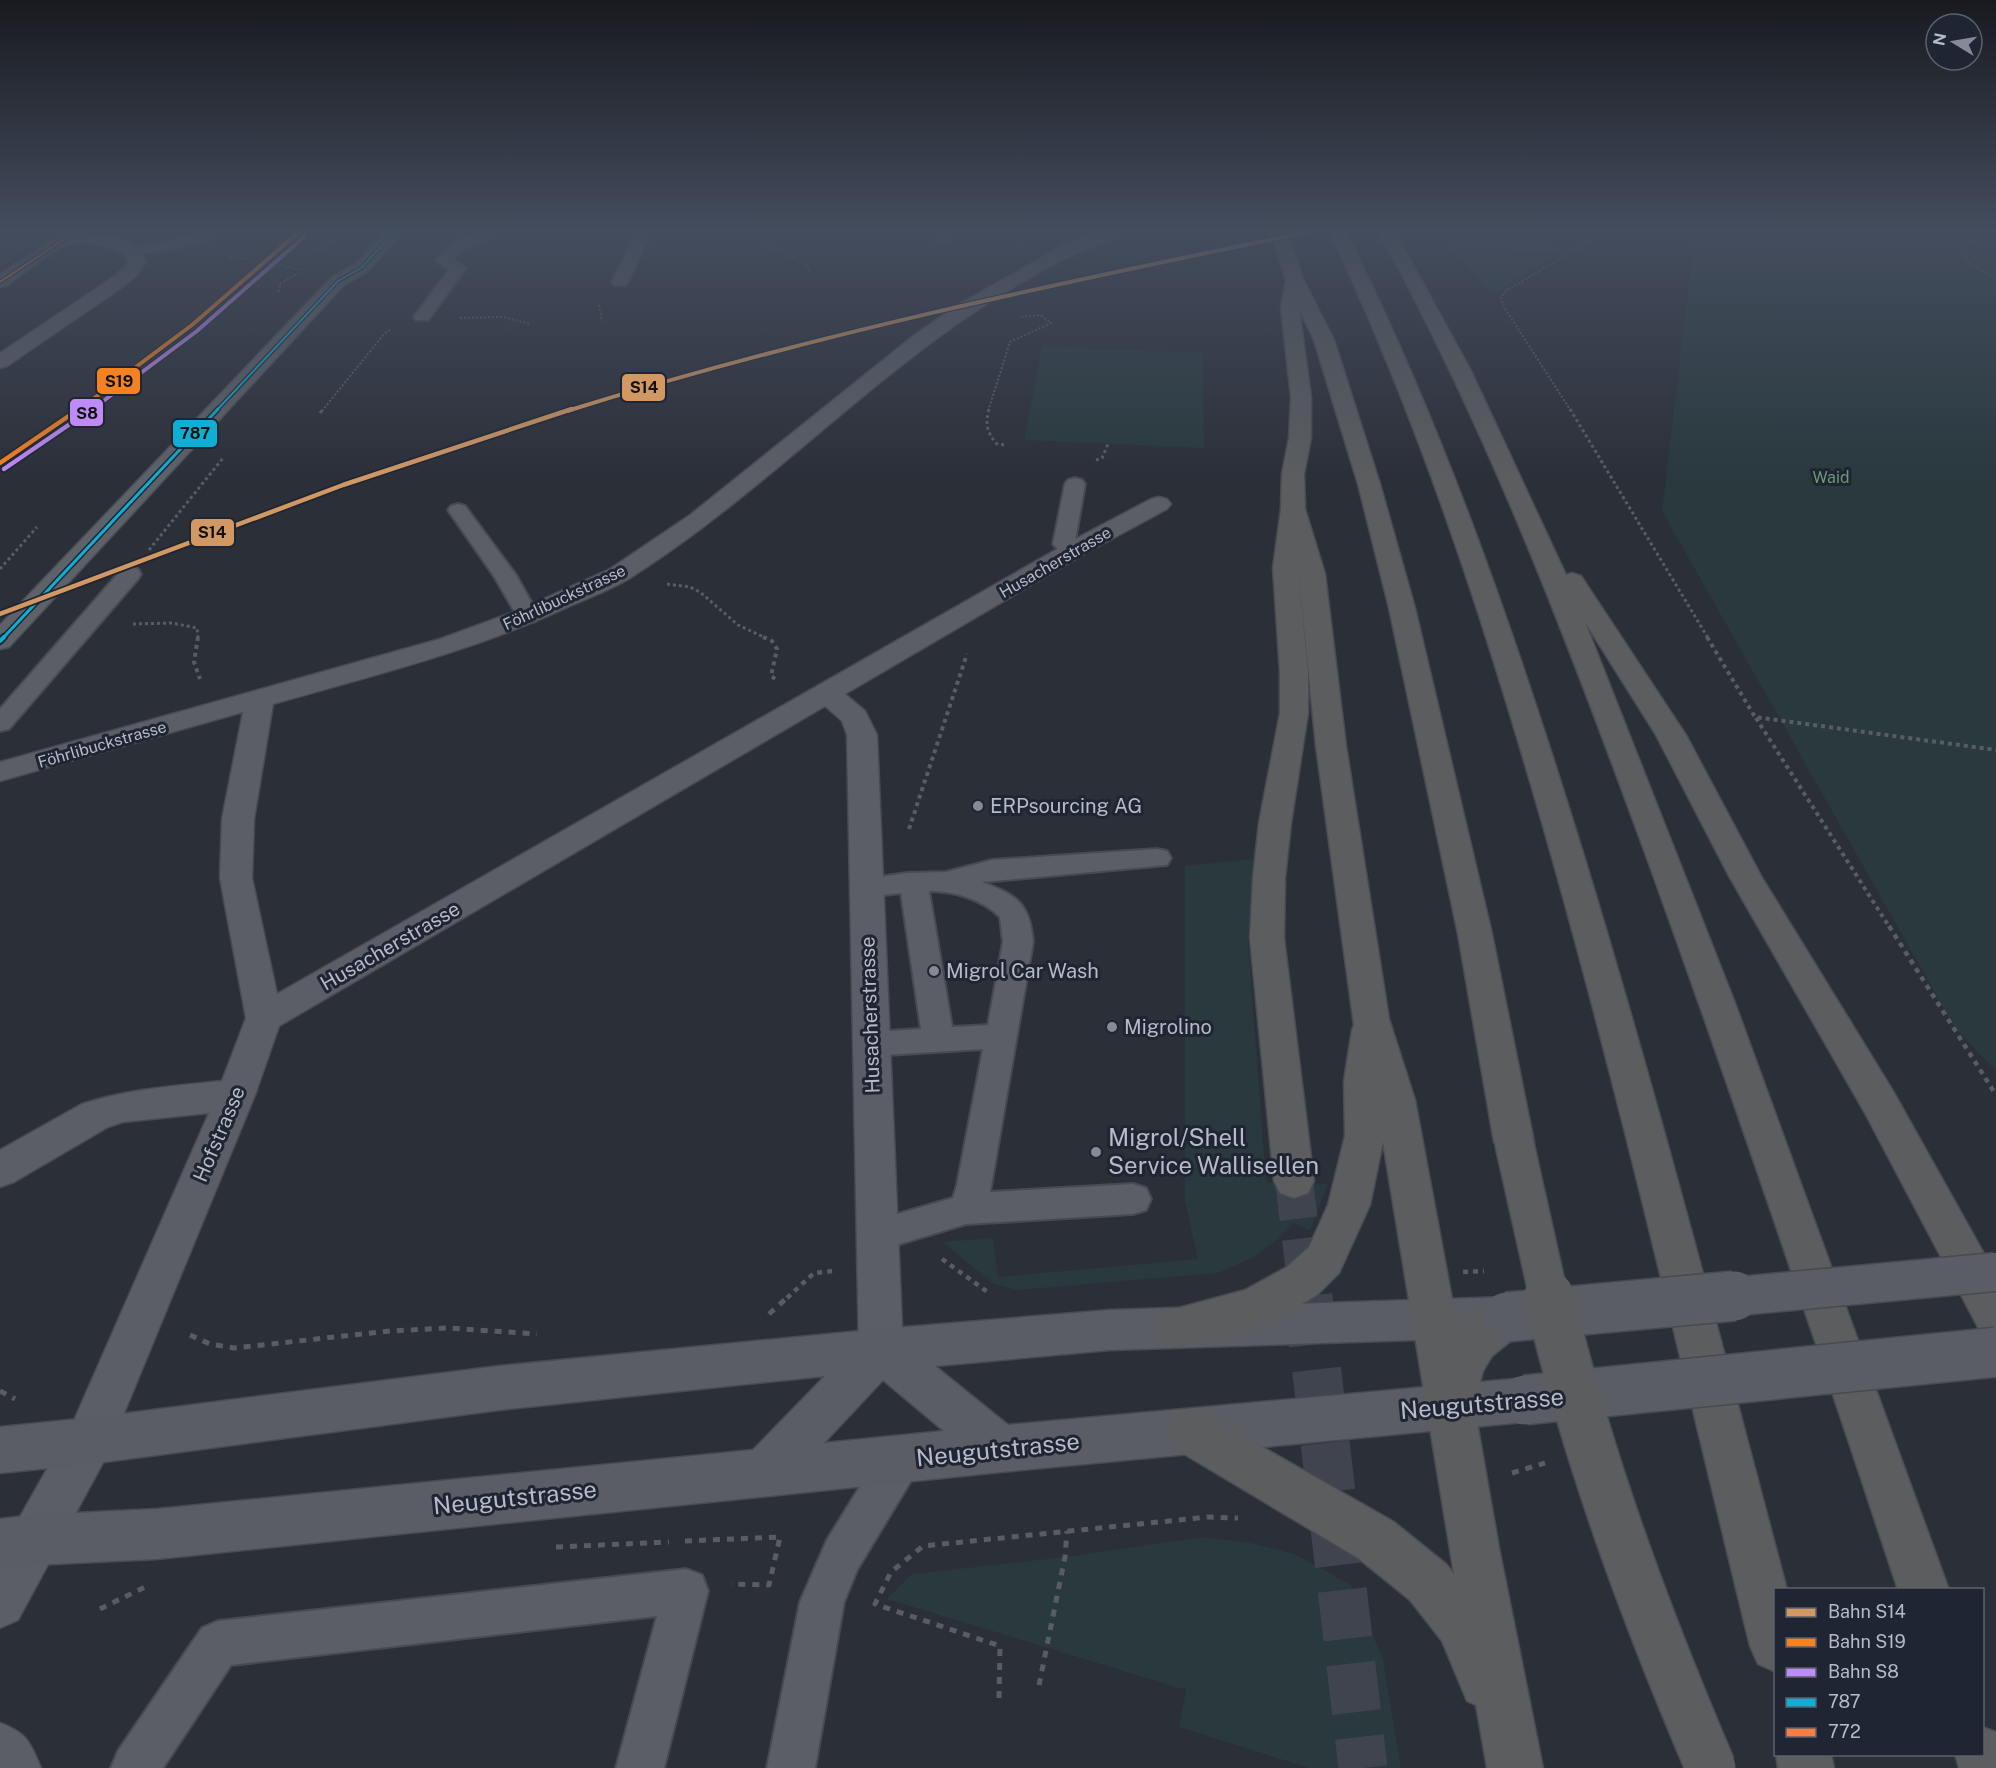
<svg xmlns="http://www.w3.org/2000/svg" width="1996" height="1768" font-family="'Public Sans',sans-serif">
	<style>
		.green { fill: #29393e }
		.lines { fill: none; stroke-linecap: round; stroke-linejoin: round }
		.motorway-tunnel-far1 { stroke: #40444e; stroke-width: 38; stroke-dasharray: 38 20; stroke-linecap: butt }
		.motorway-tunnel { stroke: #40444e; stroke-width: 49; stroke-dasharray: 49 25; stroke-linecap: butt }
		.service-casing { stroke: #474a51; stroke-width: 4 }
		.minor-casing { stroke: #474a51; stroke-width: 3 }
		.secondary-casing { stroke: #474a51; stroke-width: 3 }
		.primary-casing { stroke: #494c55; stroke-width: 3 }
		.motorway-casing { stroke: #484b53; stroke-width: 3 }
		.path-far4 { stroke: #595d63; stroke-width: 2; stroke-dasharray: 2 2; stroke-linecap: butt }
		.path-far3 { stroke: #595d63; stroke-width: 3; stroke-dasharray: 3 3; stroke-linecap: butt }
		.path-far2 { stroke: #595d63; stroke-width: 4; stroke-dasharray: 4 4; stroke-linecap: butt }
		.path-far1 { stroke: #595d63; stroke-width: 4.5; stroke-dasharray: 5 5; stroke-linecap: butt }
		.path { stroke: #595d63; stroke-width: 5; stroke-dasharray: 7 7; stroke-linecap: butt }
		.service { fill: #5b5e66; fill-rule: evenodd }
		.minor { fill: #5b5e66; fill-rule: evenodd }
		.secondary { fill: #5a5d64; fill-rule: evenodd }
		.primary { fill: #5d6168; fill-rule: evenodd }
		.motorway { fill: #5b5d5f; fill-rule: evenodd }
		.secondary-bridge-far1-casing { stroke: #474a51; stroke-width: 41; stroke-linecap: butt }
		.secondary-bridge-casing { stroke: #474a51; stroke-width: 52; stroke-linecap: butt }
		.motorway-bridge-far1-casing { stroke: #484b53; stroke-width: 41; stroke-linecap: butt }
		.motorway-bridge-casing { stroke: #484b53; stroke-width: 52; stroke-linecap: butt }
		.path-bridge { stroke: #595d63; stroke-width: 4.5; stroke-dasharray: 5 5; stroke-linecap: butt }
		.secondary-bridge-far1 { stroke: #5a5d64; stroke-width: 38 }
		.secondary-bridge { stroke: #5a5d64; stroke-width: 49 }
		.motorway-bridge-far1 { stroke: #5b5d5f; stroke-width: 38 }
		.motorway-bridge { stroke: #5b5d5f; stroke-width: 49 }
		.bus-1-far2-casing { stroke: #1f2532; stroke-width: 4.5 }
		.bus-1-far1-casing { stroke: #1f2532; stroke-width: 6 }
		.bus-1-casing { stroke: #1f2532; stroke-width: 8 }
		.bus-2-casing { stroke: #1f2532; stroke-width: 4.5 }
		.bus-1-far2 { stroke: #0dafd3; stroke-width: 2 }
		.bus-1-far1 { stroke: #0dafd3; stroke-width: 3 }
		.bus-1 { stroke: #0dafd3; stroke-width: 4 }
		.bus-2 { stroke: #f77d43; stroke-width: 2 }
		.rail-1-far1-casing { stroke: #1f2532; stroke-width: 6 }
		.rail-1-casing { stroke: #1f2532; stroke-width: 8 }
		.rail-2-far1-casing { stroke: #1f2532; stroke-width: 6 }
		.rail-2-casing { stroke: #1f2532; stroke-width: 8 }
		.rail-3-far1-casing { stroke: #1f2532; stroke-width: 6 }
		.rail-3-casing { stroke: #1f2532; stroke-width: 8 }
		.rail-1-far1 { stroke: #d19863; stroke-width: 4 }
		.rail-1 { stroke: #d19863; stroke-width: 4.5 }
		.rail-2-far1 { stroke: #f58220; stroke-width: 4 }
		.rail-2 { stroke: #f58220; stroke-width: 4.5 }
		.rail-3-far1 { stroke: #be8af5; stroke-width: 4 }
		.rail-3 { stroke: #be8af5; stroke-width: 4.5 }
		.poi-dot { fill: #858a96; stroke: #1f2532; stroke-width: 2 }
		.labels { text-anchor: middle; stroke-width: 6; stroke-linejoin: round; paint-order: stroke }
		.far-park-label { font-size: 16px; fill: #6e977b; stroke: #1f2532 }
		.far-street-label { font-size: 16px; fill: #b6bbc8; stroke: #1f2532 }
		.poi-label { font-size: 20px; fill: #b6bbc8; stroke: #1f2532; text-anchor: start }
		.street-label { font-size: 20px; fill: #b6bbc8; stroke: #1f2532 }
		.near-poi-label { font-size: 24px; fill: #b6bbc8; stroke: #1f2532; text-anchor: start }
		.near-street-label { font-size: 24px; fill: #b6bbc8; stroke: #1f2532 }
		.line-badge { stroke: #1f2532; stroke-width: 2 }
		.pale-badge-label { font-size: 16px; text-anchor: middle; font-weight: bold; fill: #111 }
	</style>
	<rect width="100%" height="100%" fill="#2b2f38"/>
	<g class="green">
		<path d="M0,232H47L44,237L0,268Z"/>
		<path d="M1438,232H1507L1562,250L1492,294Z"/>
		<path d="M1695,232H1996V1071L1955,1028L1662,511Z"/>
		<path d="M1042,347L1203,353L1204,448L1024,440Z"/>
		<path d="M1254,859L1248,940L1266,1182L1328,1184L1310,1231L1293,1223C1268,1251 1252,1260 1217,1273L1017,1290L994,1284L942,1242L993,1238L998,1277L1198,1259L1185,1201V866Z"/>
		<path d="M1203,1537L1251,1543L1295,1554L1351,1585L1383,1659L1401,1768H1309L1179,1727L1186,1690L887,1599L912,1574L1065,1557Z"/>
	</g>
	<g class="lines">
		<path class="motorway-tunnel-far1" d="M1294,1181L1308,1298"/>
		<path class="motorway-tunnel" d="M1308,1296L1363,1768"/>
		<defs>
			<g id="service">
				<path d="M201,232H219L217,235L196,244L133,256L126,252L128,249L187,237Z"/>
				<path d="M478,232H493L486,240L465,247L453,260L466,268L428,320H416L414,317L449,270L436,261L438,258L455,241Z"/>
				<path d="M637,232H651L628,282L625,285H615L612,282Z"/>
				<path d="M941,232H956L946,242L941,243L934,239Z"/>
				<path d="M1075,478L1082,480L1085,484L1075,541L1086,549L1082,553C1072,556 1060,553 1053,544L1065,484L1068,480Z"/>
				<path d="M458,504L465,506L516,575L539,616L536,621L528,623L520,621L517,616L494,576L448,510L451,506Z"/>
				<path d="M130,567L138,569L141,574L138,579L9,729L0,731V709L122,569Z"/>
				<path d="M1157,849L1167,851L1171,858L1167,865L982,882C1017,895 1030,904 1033,942L990,1192L1133,1184L1146,1188L1151,1199L1146,1210L1133,1214L966,1224L876,1251L863,1246L858,1235L863,1224L953,1198L957,1185L983,1049L871,1056L860,1053L855,1044L860,1035L871,1032L921,1029L901,893L867,897L857,894L853,887L857,880L907,873L946,872L992,860ZM929,891C954,891 982,899 1000,917L1003,942L988,1025L952,1027Z"/>
				<path d="M900,1440L915,1446L921,1460L915,1474L857,1570L844,1602L815,1768H767L800,1602L827,1540L885,1446Z"/>
				<path d="M686,1569L702,1575L708,1591L664,1768H616L657,1616L231,1665L163,1768H111L118,1751L202,1628L218,1621Z"/>
			</g>
			<g id="minor">
				<path d="M64,232H83L81,235C106,235 134,235 146,261L138,274L121,288L7,366L0,368V353L109,280L125,267L128,261C122,244 80,239 65,246C44,256 25,273 6,286L0,287V274Z"/>
				<path d="M1100,232H1122L1120,235C929,307 799,471 630,578C612,589 591,597 572,605C477,650 374,675 273,704L254,819L252,878L277,994L1066,544L1151,499L1159,497L1167,499L1171,504L1167,509L1084,554L845,694L865,711L877,735L903,1350L897,1365L881,1371L865,1365L859,1350L847,735L842,721L825,706L279,1026L255,1095L106,1457L18,1620L0,1628V1552L72,1425L209,1113L123,1122L108,1127L14,1182L0,1187V1150L82,1104C128,1089 174,1086 222,1081L246,1018L220,878L222,819L243,712L0,781V762L440,639L519,610L610,569L690,515L917,333L958,305L1065,244Z"/>
				<path d="M0,1723C27,1733 30,1742 41,1768H0Z"/>
			</g>
			<path id="secondary" d="M1507,1297L1523,1303L1529,1317L1523,1331L1507,1337L1110,1350L935,1366L1008,1425L1525,1378L1541,1384L1548,1400L1541,1416L1525,1422L1001,1472L157,1559L33,1565L0,1569V1519L33,1515L157,1509L753,1450L825,1376L499,1410L89,1464L0,1473V1427L89,1418L499,1366L881,1329L1110,1310ZM883,1380L944,1431L824,1443Z"/>
			<path id="primary" d="M386,232H403L367,272L344,285L9,647L0,649V625L332,277L355,264Z"/>
			<g id="motorway">
				<path d="M1271,232H1287L1304,281L1334,340L1380,484L1415,608L1492,934L1534,1142L1528,1153L1514,1158L1500,1153L1494,1142L1458,934L1389,608L1358,484L1314,340L1299,309L1311,397V438L1304,474L1305,509L1325,574L1346,746L1389,1019L1415,1100L1458,1331L1460,1326L1491,1303L1507,1297L1523,1303L1529,1317L1523,1331L1492,1356L1483,1371L1474,1405L1499,1548L1543,1768H1487L1476,1705L1467,1701L1442,1641L1410,1600L1358,1558L1174,1448L1168,1432L1174,1416L1191,1409L1208,1416L1394,1522L1446,1564L1454,1574L1383,1142L1370,1205L1339,1273L1317,1295L1287,1313L1250,1329L1176,1347L1160,1341L1154,1327L1160,1313L1245,1290L1287,1267L1309,1247L1328,1205L1345,1136L1344,1081L1352,1030L1354,1025L1316,746L1298,567L1308,672V713L1291,823L1285,878L1284,938L1314,1181L1308,1193L1294,1198L1280,1193L1274,1181L1250,938L1253,878L1259,823L1280,713V672L1273,568L1281,509L1282,474L1289,438L1291,397L1281,307L1286,281Z"/>
				<path d="M1330,232H1346C1446,432 1518,642 1584,856C1658,1098 1722,1344 1787,1590H1776V1672L1758,1664L1750,1646C1686,1384 1626,1121 1553,861C1492,646 1425,434 1330,232Z"/>
				<path d="M1379,232H1395L1471,371L1566,575L1572,573L1581,576L1686,735L1761,876L1893,1091L1996,1275V1337L1980,1331L1865,1113L1729,876L1656,735L1585,622L1735,1003L1949,1590H1898C1816,1342 1733,1095 1644,850C1566,637 1488,431 1379,232Z"/>
				<path d="M1982,1727L1996,1732V1768H1959L1955,1754H1982Z"/>
				<path d="M1776,1754H1831L1834,1768H1778Z"/>
			</g>
		</defs>
		<use href="#service" class="service-casing"/>
		<use href="#minor" class="minor-casing"/>
		<use href="#secondary" class="secondary-casing"/>
		<use href="#primary" class="primary-casing"/>
		<use href="#motorway" class="motorway-casing"/>
		<g class="path-far4">
			<path d="M758,232L767,245L805,264L810,271"/>
			<path d="M1911,232L1996,246"/>
			<path d="M1969,243L1962,249C1966,265 1982,271 1996,277"/>
			<path d="M1491,246L1569,252"/>
			<path d="M320,251L332,239L343,236"/>
			<path d="M230,257L247,259"/>
			<path d="M276,264L301,270"/>
			<path d="M279,292L280,284L298,273"/>
			<path d="M599,305L602,321"/>
			<path d="M460,318L503,317L530,324"/>
			<path d="M322,411L384,334L391,329"/>
			<path d="M988,411L1010,342L1051,323L1040,315L1019,317"/>
			<path d="M1571,411L1504,307L1501,298L1506,291L1604,232"/>
		</g>
		<g class="path-far3">
			<path d="M989,409C985,424 987,433 997,444L1007,445"/>
			<path d="M1570,409L1708,638"/>
			<path d="M320,413L323,409"/>
			<path d="M1096,460L1102,458L1108,444"/>
			<path d="M149,550L223,458"/>
			<path d="M0,569L37,527"/>
			<path d="M667,584L690,587L700,592L738,625L766,638"/>
			<path d="M133,624L172,623L197,628L198,638"/>
		</g>
		<g class="path-far2">
			<path d="M198,637L194,662L200,679"/>
			<path d="M763,637L772,641L777,649L771,676L777,680"/>
			<path d="M1707,637L1755,717L1996,750"/>
			<path d="M1756,718L1890,928"/>
			<path d="M909,829L967,654"/>
		</g>
		<g class="path-far1">
			<path d="M1889,926L1996,1095"/>
			<path d="M942,1259L989,1293"/>
			<path d="M787,1298L814,1273L833,1271"/>
		</g>
		<g class="path">
			<path d="M769,1314L789,1296"/>
			<path d="M190,1335L210,1344L234,1348L390,1331L448,1328L537,1334"/>
			<path d="M0,1391L15,1399"/>
			<path d="M1512,1473L1545,1463"/>
			<path d="M685,1541L780,1537L769,1585L731,1584"/>
			<path d="M556,1547L669,1542"/>
			<path d="M100,1609L145,1587"/>
			<path d="M1039,1685L1065,1557L1067,1531"/>
			<path d="M999,1698L1000,1646L875,1604L891,1572L923,1546L1208,1517L1238,1518"/>
		</g>
		<use href="#service" class="service"/>
		<use href="#minor" class="minor"/>
		<use href="#secondary" class="secondary"/>
		<use href="#primary" class="primary"/>
		<use href="#motorway" class="motorway"/>
		<defs>
			<path id="secondary-bridge-far1" d="M1718,1298L1996,1272"/>
			<g id="secondary-bridge">
				<path d="M1507,1317L1734,1296"/>
				<path d="M1525,1400L1996,1352"/>
			</g>
			<path id="motorway-bridge-far1" d="M1514,1142L1549,1298"/>
			<path id="motorway-bridge" d="M1549,1296C1588,1459 1645,1614 1711,1768"/>
		</defs>
		<use href="#secondary-bridge-far1" class="secondary-bridge-far1-casing"/>
		<use href="#secondary-bridge" class="secondary-bridge-casing"/>
		<use href="#motorway-bridge-far1" class="motorway-bridge-far1-casing"/>
		<use href="#motorway-bridge" class="motorway-bridge-casing"/>
		<path class="path-bridge" d="M1463,1272L1484,1271"/>
		<use href="#secondary-bridge-far1" class="secondary-bridge-far1"/>
		<use href="#secondary-bridge" class="secondary-bridge"/>
		<use href="#motorway-bridge-far1" class="motorway-bridge-far1"/>
		<use href="#motorway-bridge" class="motorway-bridge"/>
		<defs>
			<path id="bus-1-far2" d="M216,411L338,281L361,268L395,232"/>
			<path id="bus-1-far1" d="M3,638L218,409"/>
			<path id="bus-1" d="M0,641L4,637"/>
			<path id="bus-2" d="M0,282L75,232"/>
		</defs>
		<use href="#bus-1-far2" class="bus-1-far2-casing"/>
		<use href="#bus-1-far1" class="bus-1-far1-casing"/>
		<use href="#bus-1" class="bus-1-casing"/>
		<use href="#bus-2" class="bus-2-casing"/>
		<use href="#bus-1-far2" class="bus-1-far2"/>
		<use href="#bus-1-far1" class="bus-1-far1"/>
		<use href="#bus-1" class="bus-1"/>
		<use href="#bus-2" class="bus-2"/>
		<defs>
			<path id="rail-1-far1" d="M567,411C810,335 1059,283 1308,232"/>
			<path id="rail-1" d="M0,614L343,485L572,409"/>
			<path id="rail-2-far1" d="M77,411L192,325L299,232"/>
			<path id="rail-2" d="M0,463L79,409"/>
			<path id="rail-3-far1" d="M90,411L197,331L304,237"/>
			<path id="rail-3" d="M4,469L92,409"/>
		</defs>
		<use href="#rail-1-far1" class="rail-1-far1-casing"/>
		<use href="#rail-1" class="rail-1-casing"/>
		<use href="#rail-2-far1" class="rail-2-far1-casing"/>
		<use href="#rail-2" class="rail-2-casing"/>
		<use href="#rail-3-far1" class="rail-3-far1-casing"/>
		<use href="#rail-3" class="rail-3-casing"/>
		<use href="#rail-1-far1" class="rail-1-far1"/>
		<use href="#rail-1" class="rail-1"/>
		<use href="#rail-2-far1" class="rail-2-far1"/>
		<use href="#rail-2" class="rail-2"/>
		<use href="#rail-3-far1" class="rail-3-far1"/>
		<use href="#rail-3" class="rail-3"/>
	</g>
	<linearGradient id="sky" x2="0" y2="1"><stop stop-color="#181a1f"/><stop offset="0.48" stop-color="#444d5e"/><stop offset="1" stop-color="#444d5e" stop-opacity="0"/></linearGradient>
	<rect width="1996" height="479" fill="url(#sky)"/>
	<g class="poi-dot">
		<circle cx="978" cy="806" r="6"/>
		<circle cx="934" cy="971" r="6"/>
		<circle cx="1112" cy="1027" r="6"/>
		<circle cx="1096" cy="1152" r="6"/>
	</g>
	<g class="labels">
		<g class="far-park-label">
			<text x="1831" y="483">Waid</text>
		</g>
		<g class="far-street-label">
			<text transform="translate(1055 562) rotate(-30)" y="6">Husacherstrasse</text>
			<text transform="translate(564 597) rotate(-25)" y="6">Föhrlibuckstrasse</text>
			<text transform="translate(102 744) rotate(-16)" y="6">Föhrlibuckstrasse</text>
		</g>
		<g class="poi-label">
			<text x="990" y="813">ERPsourcing AG</text>
			<text x="946" y="978">Migrol Car Wash</text>
			<text x="1124" y="1034">Migrolino</text>
		</g>
		<g class="street-label">
			<text transform="translate(390 946) rotate(-30)" y="7">Husacherstrasse</text>
			<text transform="translate(870 1015) rotate(-92)" y="7">Husacherstrasse</text>
			<text transform="translate(219 1134) rotate(-67)" y="7">Hofstrasse</text>
		</g>
		<g class="near-poi-label">
			<text x="1108" y="1146">Migrol/Shell<tspan x="1108" dy="28">Service Wallisellen</tspan></text>
		</g>
		<g class="near-street-label">
			<text transform="translate(1482 1404) rotate(-5)" y="8">Neugutstrasse</text>
			<text transform="translate(998 1450) rotate(-6)" y="8">Neugutstrasse</text>
			<text transform="translate(515 1498) rotate(-6)" y="8">Neugutstrasse</text>
		</g>
	</g>
	<g class="line-badge">
		<rect x="96" y="367" width="45" height="28" rx="6" fill="#f58220"/>
		<rect x="621" y="373" width="45" height="29" rx="6" fill="#d19863"/>
		<rect x="69" y="398" width="35" height="29" rx="6" fill="#be8af5"/>
		<rect x="172" y="419" width="46" height="29" rx="6" fill="#0dafd3"/>
		<rect x="190" y="518" width="45" height="29" rx="6" fill="#d19863"/>
	</g>
	<g class="pale-badge-label">
		<text x="119" y="387">S19</text>
		<text x="644" y="393">S14</text>
		<text x="87" y="419">S8</text>
		<text x="195" y="439">787</text>
		<text x="212" y="538">S14</text>
	</g>
	<rect x="1774" y="1588" width="210" height="168" fill="#1f2532" stroke="#5b616e" stroke-width="1.5"/>
	<rect x="1786" y="1608" width="30" height="9" fill="#d19863" stroke="#5b616e" stroke-width="1.5"/>
	<text x="1828" y="1618" font-size="18" fill="#b6bbc8">Bahn S14</text>
	<rect x="1786" y="1638" width="30" height="9" fill="#f58220" stroke="#5b616e" stroke-width="1.5"/>
	<text x="1828" y="1648" font-size="18" fill="#b6bbc8">Bahn S19</text>
	<rect x="1786" y="1668" width="30" height="9" fill="#be8af5" stroke="#5b616e" stroke-width="1.5"/>
	<text x="1828" y="1678" font-size="18" fill="#b6bbc8">Bahn S8</text>
	<rect x="1786" y="1698" width="30" height="9" fill="#0dafd3" stroke="#5b616e" stroke-width="1.5"/>
	<text x="1828" y="1708" font-size="18" fill="#b6bbc8">787</text>
	<rect x="1786" y="1728" width="30" height="9" fill="#f77d43" stroke="#5b616e" stroke-width="1.5"/>
	<text x="1828" y="1738" font-size="18" fill="#b6bbc8">772</text>
	<g transform="translate(1954 42) rotate(281)"><circle r="28" fill="#1f2532" stroke="#5b616e" stroke-width="1.5"/>
	<path d="M0-4.5L10 22L0 15L-10 22Z" fill="#858a96"/>
	<text y="-9" font-size="16" font-weight="bold" text-anchor="middle" fill="#b6bbc8">N</text>
	</g>
</svg>
